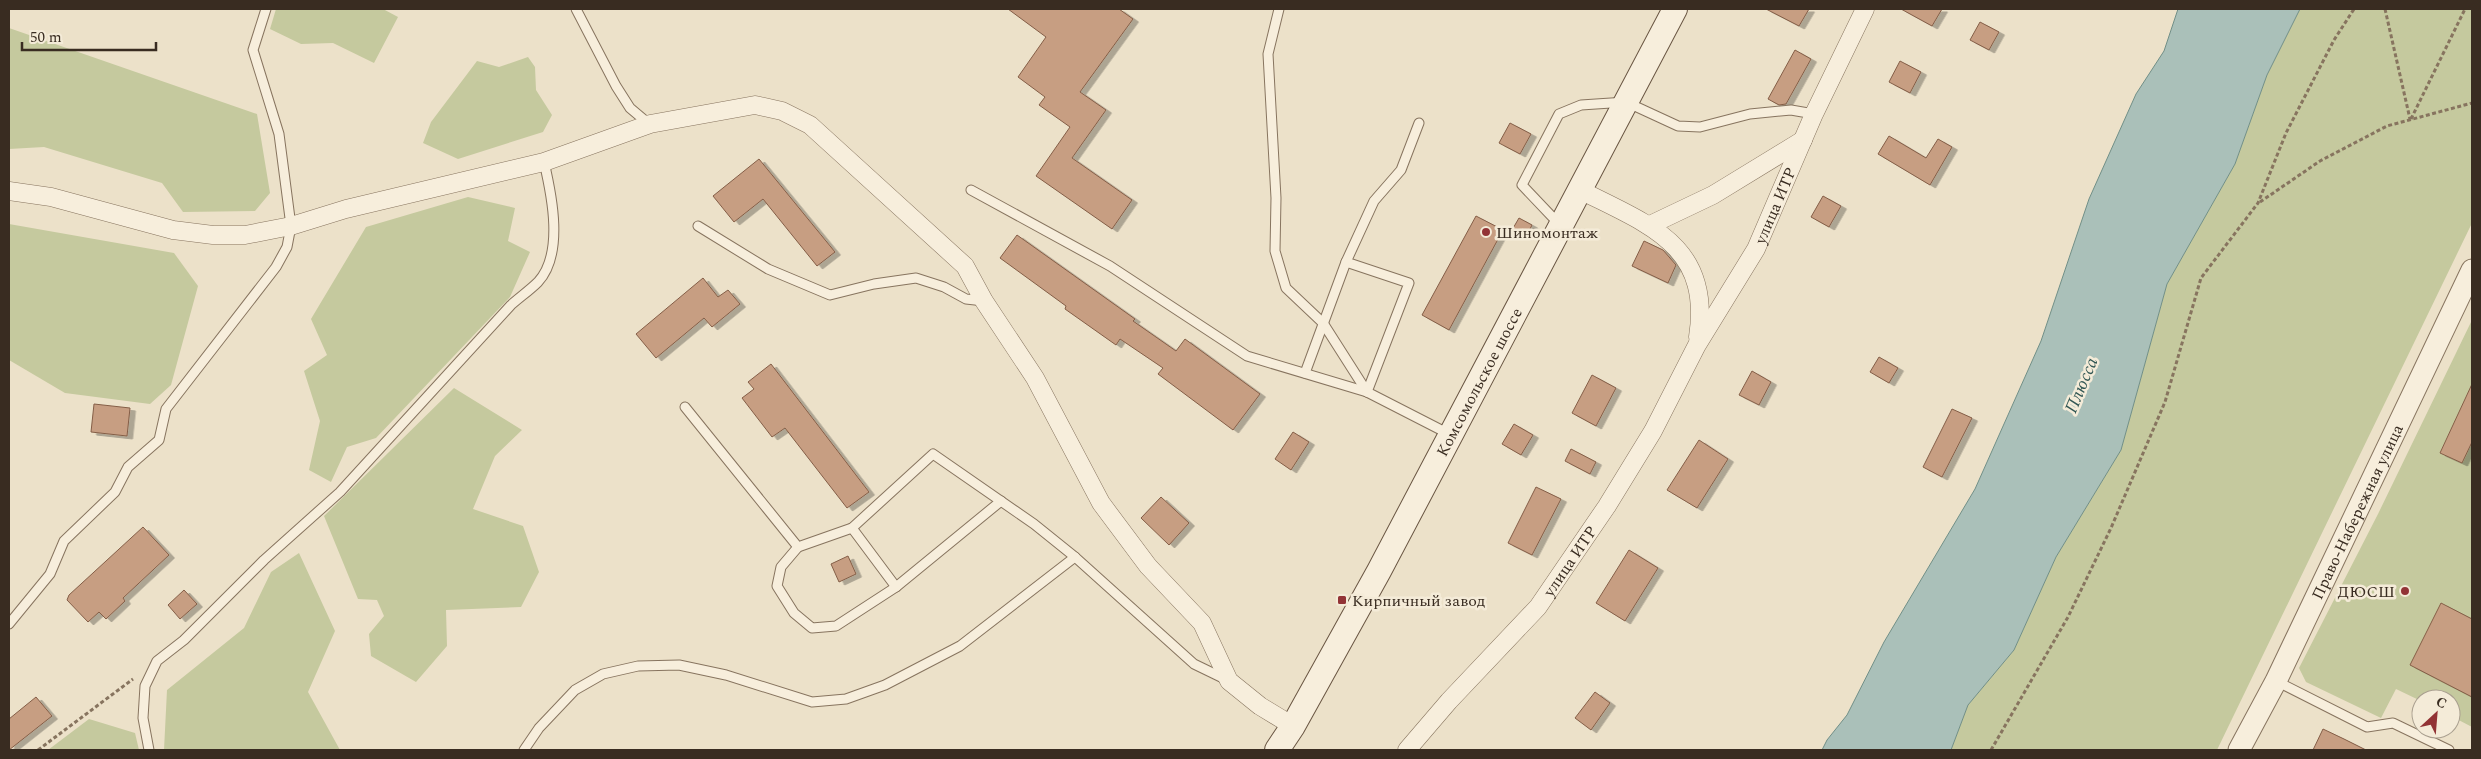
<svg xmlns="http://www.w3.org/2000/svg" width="2481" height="759" font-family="Spectral,serif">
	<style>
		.green { fill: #c5c99e }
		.water { fill: #aac0b9; stroke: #718f87 }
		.building { fill: #c79e82; stroke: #845e47; filter: url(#shadow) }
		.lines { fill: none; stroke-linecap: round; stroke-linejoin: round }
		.service-casing { stroke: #87745f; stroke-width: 11 }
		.minor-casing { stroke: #87745f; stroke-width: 19 }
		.tertiary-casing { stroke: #87745f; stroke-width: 23 }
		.secondary-casing { stroke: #695542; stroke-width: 26 }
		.path { stroke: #87745f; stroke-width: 3; stroke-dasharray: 4 2.5; stroke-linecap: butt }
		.service { stroke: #f7eedc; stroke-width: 9 }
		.minor { stroke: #f7eedc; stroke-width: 18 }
		.tertiary { stroke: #f7eedc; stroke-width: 21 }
		.secondary { stroke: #f7eedc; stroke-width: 24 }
		.poi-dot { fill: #923335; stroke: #f4ebd8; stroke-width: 2 }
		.labels { text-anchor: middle; stroke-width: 5; stroke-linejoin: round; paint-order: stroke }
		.street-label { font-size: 16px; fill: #392c21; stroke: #f4ebd8 }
		.poi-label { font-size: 16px; fill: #392c21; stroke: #f4ebd8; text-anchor: start }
		.water-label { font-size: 18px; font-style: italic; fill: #325754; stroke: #f4ebd8 }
	</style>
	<defs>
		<filter id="shadow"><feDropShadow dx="5.5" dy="3" stdDeviation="0" flood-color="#0004"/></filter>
	</defs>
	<rect width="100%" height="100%" fill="#ece1c9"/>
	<g class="green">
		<path d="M276,9H383L398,17L374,63L333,43L301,44L270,29Z"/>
		<path d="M2300,9H2472V223L2217,750H1951L1968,705L2014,650L2056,557L2121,450L2167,284L2235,164L2267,75Z"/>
		<path d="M9,28L257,114L270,193L255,211L183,212L162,183L44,147L9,149Z"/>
		<path d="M528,57L535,67L536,90L552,115L543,132L458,159L423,143L431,122L477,61L499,67Z"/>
		<path d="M468,197L515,208L508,241L530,252L510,297L376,438L347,447L331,482L309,470L320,421L304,371L327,355L311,319L366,227Z"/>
		<path d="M9,224L174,253L198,286L171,385L150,404L65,393L9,360Z"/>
		<path d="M2472,320V727L2451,716V699H2421V701L2396,689L2381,718L2306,682L2299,668L2378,514Z"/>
		<path d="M454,388L522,430L495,456L473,509L523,526L539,572L521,607L446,610L447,646L416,682L371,656L369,634L384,616L377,600L358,599L324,516Z"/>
		<path d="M299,553L335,631L308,692L340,750H164L167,690L244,628L271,572Z"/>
		<path d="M89,719L135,733L139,750H48Z"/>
	</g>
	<path class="water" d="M2178,9H2300L2267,75L2235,164L2167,284L2121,450L2056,557L2014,650L1968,705L1951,750H1822L1827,740L1847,715L1884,642L1975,489L2041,341L2089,199L2136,94L2164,51Z"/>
	<g class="building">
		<path d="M1008,9H1119L1133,19L1080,92L1106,110L1072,158L1132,200L1112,229L1036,176L1070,127L1039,105L1045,97L1018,77L1046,37Z"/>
		<path d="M1766,9H1809L1799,26Z"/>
		<path d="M1901,9H1942L1932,26Z"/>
		<path d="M1980,22L1999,32L1989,50L1970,40Z"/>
		<path d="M1795,50L1811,59L1786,104L1779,105L1768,99Z"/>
		<path d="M1900,61L1921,72L1910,93L1889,82Z"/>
		<path d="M1510,123L1531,134L1520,154L1499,143Z"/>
		<path d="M1889,136L1926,158L1938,139L1952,147L1930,185L1878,154Z"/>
		<path d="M759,159L835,252L817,266L763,199L734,222L713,196Z"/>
		<path d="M1823,196L1841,206L1829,227L1811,217Z"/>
		<path d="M1476,216L1503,230L1449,330L1422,315Z"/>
		<path d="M1519,218L1532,225L1526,237L1512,230Z"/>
		<path d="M1017,235L1135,319L1133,321L1176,351L1185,339L1260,394L1233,430L1158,374L1163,368L1120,339L1116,345L1065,309L1066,306L1000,258Z"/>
		<path d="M1644,241L1663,250L1676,265L1668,283L1632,266Z"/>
		<path d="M703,278L718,297L728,290L740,304L712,327L704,318L656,358L636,334Z"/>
		<path d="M1879,357L1898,368L1889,383L1870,372Z"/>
		<path d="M771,364L869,492L847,508L785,428L772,437L742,398L754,389L748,382Z"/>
		<path d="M1752,371L1771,382L1759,405L1739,395Z"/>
		<path d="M1592,375L1616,388L1596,426L1572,413Z"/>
		<path d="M2472,384V442L2462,463L2440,453Z"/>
		<path d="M94,404L130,408L127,436L91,432Z"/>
		<path d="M1952,409L1972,418L1942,477L1923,467Z"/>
		<path d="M1514,424L1533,435L1521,455L1502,444Z"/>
		<path d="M1293,432L1309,442L1291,470L1275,459Z"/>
		<path d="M1699,440L1728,459L1697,508L1667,490Z"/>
		<path d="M1571,449L1596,462L1590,474L1565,461Z"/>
		<path d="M1536,487L1561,499L1532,555L1508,543Z"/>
		<path d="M1161,497L1189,523L1169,545L1141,518Z"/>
		<path d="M143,527L169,555L123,598L125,601L106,619L99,612L88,622L67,600L69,595Z"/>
		<path d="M1629,550L1658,568L1625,621L1596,603Z"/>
		<path d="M848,556L856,574L839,582L831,564Z"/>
		<path d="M184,590L197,604L180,619L168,605Z"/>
		<path d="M2441,603L2472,619V697L2410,665Z"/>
		<path d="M1595,692L1610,703L1591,730L1575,718Z"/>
		<path d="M36,697L52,716L9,750V719Z"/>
		<path d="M2323,729L2344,739L2366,750H2313Z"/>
	</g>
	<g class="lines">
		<defs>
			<g id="service">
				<path d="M576,9L616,86L630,108L649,124"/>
				<path d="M1279,9L1268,54L1276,198L1275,251L1286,288L1323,323L1367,392"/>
				<path d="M971,190L1110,266L1247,356L1367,392L1451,435"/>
				<path d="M1559,224L1522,185L1559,114L1581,105L1626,102L1678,126L1700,127L1750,114L1791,110L1814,114"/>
				<path d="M698,226L768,269L830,295L874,284L916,278L944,287L966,299L984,301"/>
				<path d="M1346,262L1409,283L1367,392"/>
				<path d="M1305,373L1346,262L1374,201L1401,170L1419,123"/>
				<path d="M685,407L798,547L852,528L933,454L1034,524L1075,557L1194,664L1227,680"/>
				<path d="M852,528L896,587"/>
				<path d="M798,547L781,567L777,586L794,613L812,628L836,626L896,587L1001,501"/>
				<path d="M9,624L50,574L64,541L115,492L128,467L159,440L166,409L276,267L287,247L291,226L279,134L253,50L266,9"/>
				<path d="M2276,681L2367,727L2393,723L2449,750"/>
				<path d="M149,750L143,718L145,686L157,661L184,640L264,560L340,492L511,305C520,297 530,290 538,282C564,254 552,196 544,162"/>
				<path d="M524,750L539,728L575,690L603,674L638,666L679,665L726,675L812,702L846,699L885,685L960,646L1075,557"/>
			</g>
			<g id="minor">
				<path d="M1580,190C1649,225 1712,245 1698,337"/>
				<path d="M9,191L51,197L173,230L213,235H245L291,226L346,209L544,162L650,124L755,105L782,111L810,125L965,266L984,301L1035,378L1101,503L1148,566L1202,623L1229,681L1260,706L1293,726"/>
				<path d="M1650,225L1713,195L1803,140"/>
				<path id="s1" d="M1407,750L1449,701L1538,607L1607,506L1653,431L1697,345L1756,249L1814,114L1865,9"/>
			</g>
			<g id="tertiary">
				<path id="s2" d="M2239,750L2276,681L2472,270"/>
			</g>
			<g id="secondary">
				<path id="s3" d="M1277,750L1293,726L1379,571L1675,9"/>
			</g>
		</defs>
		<use href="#service" class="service-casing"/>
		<use href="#minor" class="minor-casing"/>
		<use href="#tertiary" class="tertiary-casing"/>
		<use href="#secondary" class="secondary-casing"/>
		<g class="path">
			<path d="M2385,9L2410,119"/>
			<path d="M2411,119L2465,9"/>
			<path d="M2260,202L2320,161L2387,126L2472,103"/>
			<path d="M38,750L133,679"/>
			<path d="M1991,750L2068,617L2111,528L2165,402L2201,278L2258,203L2286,133L2334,40L2354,9"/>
		</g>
		<use href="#service" class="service"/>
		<use href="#minor" class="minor"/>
		<use href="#tertiary" class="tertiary"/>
		<use href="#secondary" class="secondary"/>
	</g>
	<g class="poi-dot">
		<circle cx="1486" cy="232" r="5"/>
		<circle cx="2405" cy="591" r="5"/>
		<rect x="1337" y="595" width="10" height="10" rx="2.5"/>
	</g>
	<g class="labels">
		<g class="street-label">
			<text dy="6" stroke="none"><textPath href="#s1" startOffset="661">улица ИТР</textPath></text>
			<text dy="6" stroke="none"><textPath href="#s3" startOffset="420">Комсомольское шоссе</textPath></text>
			<text dy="6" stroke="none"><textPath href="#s2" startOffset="266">Право-Набережная улица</textPath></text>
			<text dy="6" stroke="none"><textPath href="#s1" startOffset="250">улица ИТР</textPath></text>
		</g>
		<g class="poi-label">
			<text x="1496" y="238">Шиномонтаж</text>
			<text x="2395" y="597" text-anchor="end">ДЮСШ</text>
			<text x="1352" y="606">Кирпичный завод</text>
		</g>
		<g class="water-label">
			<text transform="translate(2081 385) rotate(-67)" y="6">Плюсса</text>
		</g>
	</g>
	<rect width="2481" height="759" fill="none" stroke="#392c21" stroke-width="20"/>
	<g transform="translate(2436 714) rotate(26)"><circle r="24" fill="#f4ebd8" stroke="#a99f8f"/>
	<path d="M0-4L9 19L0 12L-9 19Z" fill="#923335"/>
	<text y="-8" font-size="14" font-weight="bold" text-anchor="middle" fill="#392c21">С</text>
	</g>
	<path d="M22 42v8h134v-8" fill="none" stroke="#392c21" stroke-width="2.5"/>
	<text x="30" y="42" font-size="15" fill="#392c21" stroke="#f4ebd8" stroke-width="4" paint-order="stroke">50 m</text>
</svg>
